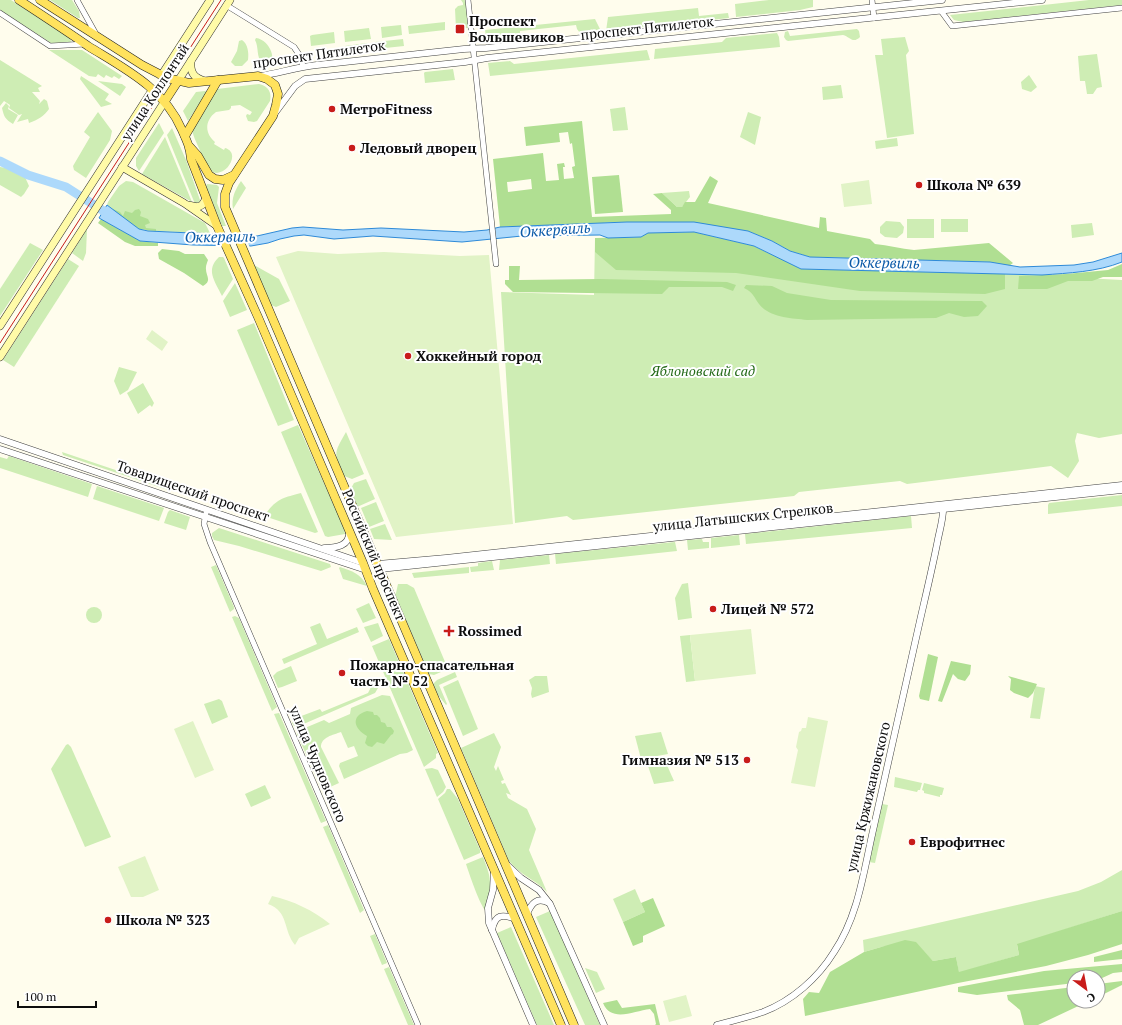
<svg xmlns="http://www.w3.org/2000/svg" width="1122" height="1025" font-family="'PT Serif',serif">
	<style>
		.green { fill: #ceedb4 }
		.forest { fill: #b0df92; fill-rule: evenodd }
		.pitch { fill: #e1f3c6 }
		.water { fill: #add9fb; stroke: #2e8ad8 }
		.pier { fill: #fffded }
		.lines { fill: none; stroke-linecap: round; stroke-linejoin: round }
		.river { stroke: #add9fb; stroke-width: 9 }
		.minor-casing { stroke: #404040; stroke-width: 6 }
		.tertiary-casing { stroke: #404040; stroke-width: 7 }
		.secondary-casing { stroke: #2f2f2f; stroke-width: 8 }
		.primary-casing { stroke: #1e1e1e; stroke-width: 9 }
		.minor { stroke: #fff; stroke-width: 5 }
		.tertiary { stroke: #fff; stroke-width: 6 }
		.secondary { stroke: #fffba8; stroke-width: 7 }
		.primary { stroke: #ffe25d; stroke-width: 8 }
		.tram { stroke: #c81c1a; stroke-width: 1 }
		.poi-dot { fill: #c81c1a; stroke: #fff; stroke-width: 1.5 }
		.labels { text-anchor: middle; stroke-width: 4; stroke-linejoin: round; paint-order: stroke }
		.poi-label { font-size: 14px; font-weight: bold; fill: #0d0d0d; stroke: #fff; text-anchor: start }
		.street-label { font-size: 14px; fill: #0d0d0d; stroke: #fff }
		.park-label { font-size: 14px; font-style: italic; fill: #246a18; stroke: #fff }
		.water-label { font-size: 15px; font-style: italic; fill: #0c5ba9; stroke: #fff }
	</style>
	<rect width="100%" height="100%" fill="#fffded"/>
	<g class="green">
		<path d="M0,0H11L70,38L71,42L51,43L0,10Z"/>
		<path d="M50,0H72L79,11L80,18H78Z"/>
		<path d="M461,0H466L468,28L456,29L455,9L458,6L463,5V3Z"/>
		<path d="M769,0H813V7L800,10L736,17L735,4Z"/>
		<path d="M1089,0H1122V5L963,22L954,20L950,15Z"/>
		<path d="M698,8L699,16L728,13L729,18L606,31L608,17Z"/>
		<path d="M595,19L601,31L580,33L577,29L576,25L520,31V37L516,40L487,43L485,30Z"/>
		<path d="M445,22V30L409,34L408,26Z"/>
		<path d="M401,25L402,35L382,38L381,27Z"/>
		<path d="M369,28L371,39L345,42L344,31Z"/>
		<path d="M857,29L859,31L860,37C853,44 850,37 843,35L788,41L786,40L784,37L785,32L788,31L790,36Z"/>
		<path d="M334,32L335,43L311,46L310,36L312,35Z"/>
		<path d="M777,33L779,37L780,47L654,59L655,49L722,42L726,38Z"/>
		<path d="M905,37L909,51L906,55L914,134L887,138L875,55H883L881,39Z"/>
		<path d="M256,38C272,40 280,68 262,63C256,57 259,47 255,40Z"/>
		<path d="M403,39L404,46L376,49L375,42Z"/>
		<path d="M242,40C248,44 249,53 248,60L242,66H235L231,62L237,51L239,41Z"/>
		<path d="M367,43L372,47V50L346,52L345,46Z"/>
		<path d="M49,50H82L122,76L119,79L114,76L112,78L106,75L104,78L98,74L96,77L89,76Z"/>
		<path d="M647,50L650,60L490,76L488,63L510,61L514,64Z"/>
		<path d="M1097,54L1102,87L1097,88L1093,94H1087L1085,81H1080L1078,56Z"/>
		<path d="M0,60L42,86L38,88L40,92H32L40,101L39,104L44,99L47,101L49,109C44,116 38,120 29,123L28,119L17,122L22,114L19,115L9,108L10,105L4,101L0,106Z"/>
		<path d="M453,69L455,80L425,83L424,73L425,72Z"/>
		<path d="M1029,75L1037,87L1031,92L1022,89L1021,82Z"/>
		<path d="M81,76L109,94L105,100L112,104L101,107L80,79Z"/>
		<path d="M98,81L122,84L126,87L120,96Z"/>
		<path d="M259,84C268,86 272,92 270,101L257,121L254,122L248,121L246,116L247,114L250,115L252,112L240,105L231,106V108L229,110L216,112C205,120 204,133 215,142L214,144L224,150L225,148C243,153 223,182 210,170C206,166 204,159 201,153C198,145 193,137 192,129L217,89Z"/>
		<path d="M841,85L843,98L823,100L822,87Z"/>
		<path d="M205,91L207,92L188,121L183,111L196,92Z"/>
		<path d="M6,103L9,106L8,109L18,115L13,124C5,119 4,117 2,108Z"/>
		<path d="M625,107L628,130L613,131L610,109Z"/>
		<path d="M98,112L112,131L110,140L86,178L74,170L73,166L90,137L84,132Z"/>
		<path d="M748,112L761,117L755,145L740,137Z"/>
		<path d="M159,123L164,133L139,171L136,166V158Z"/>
		<path d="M172,128L186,160L200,200L199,203L195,204L167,135Z"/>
		<path d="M165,137L192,202L142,174Z"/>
		<path d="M897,138L898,146L876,149L875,141Z"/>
		<path d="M0,167L6,168L25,177L29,186L24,194L21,197L0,185Z"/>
		<path d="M126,181L133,182L205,223L210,233L148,231L124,218L107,205L108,202L119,186Z"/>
		<path d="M241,181L246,188L233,209C231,198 235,190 241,181Z"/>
		<path d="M207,184L217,185L219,187L217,203L226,226H222L206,186Z"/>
		<path d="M689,191L690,197L682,207H677L662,193Z"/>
		<rect x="907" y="219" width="27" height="19"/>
		<rect x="941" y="219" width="27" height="13"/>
		<path d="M886,221L900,222L904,227L903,233L897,238L885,237L880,233V227Z"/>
		<path d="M1092,223L1094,235L1072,238L1071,225Z"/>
		<path d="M87,229L86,253L83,261L72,253Z"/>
		<path d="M595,238L1005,274L1122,280V434L1099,438L1077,433L1075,441L1079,461L1068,478L1051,466L907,484L900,481L799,492L794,496L573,520L567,516L515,523L501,292L594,295Z"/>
		<path d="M30,243L43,250L0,316V289Z"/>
		<path d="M219,257H223L224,258L233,279L222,296C215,281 205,270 219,257Z"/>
		<path d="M68,259L79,266L14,367L3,360Z"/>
		<path d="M254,265L279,279L290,301L276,307L271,305Z"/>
		<path d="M235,283L247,310L230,317L223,301Z"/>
		<path d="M254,323L294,420L278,426L237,330Z"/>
		<path d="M119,367L137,372L128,390L120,395L114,381Z"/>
		<path d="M143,383L154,403L152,407L150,405L138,414L127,393Z"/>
		<path d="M298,425L344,528L345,534L328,537L325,536L281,432Z"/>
		<path d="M346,432L364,474L352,479L344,476C334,452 333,455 346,432Z"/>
		<path d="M62,452L172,489L171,491L63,455Z"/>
		<path d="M9,456L92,484L88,497L0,468V457L7,459Z"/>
		<path d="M366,479L375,499L357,507L350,490L354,483Z"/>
		<path d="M97,486L164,508L159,521L93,499Z"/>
		<path d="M301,493L318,532L315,533L264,516C276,499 282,498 301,493Z"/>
		<path d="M1122,495V506L1048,514V505L1049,503Z"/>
		<path d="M376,502L384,521L369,527L361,508Z"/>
		<path d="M170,510L190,517L186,530L164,523L168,512Z"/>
		<path d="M911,516L912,528L746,544L745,534Z"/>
		<path d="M385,524L392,540L374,539L370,529Z"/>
		<path d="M219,528L330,564L331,567L321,571L239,546L214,540L212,536V533Z"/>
		<path d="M739,535L740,545L711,548V538Z"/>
		<path d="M702,539L703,542H709V548L688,550L687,540Z"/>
		<path d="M675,542L677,551L556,564L555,554Z"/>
		<path d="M549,555L550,564L499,570L500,560Z"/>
		<path d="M492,561L494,570L471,572L470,567L478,566V563Z"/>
		<path d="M216,565L234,607V609L230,612L211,567Z"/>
		<path d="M340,567C352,571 361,574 367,586L343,579L339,568Z"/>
		<path d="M469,567V573L414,578L412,573Z"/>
		<path d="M688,583L692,618L678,620L675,598L682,584Z"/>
		<path d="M398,584H407L414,588L448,669L434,675L429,674L395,594L396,593Z"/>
		<path d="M369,603L376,618L363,623L356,609Z"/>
		<circle cx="94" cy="615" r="8"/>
		<path d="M235,616L239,618L277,707L272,711L232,617Z"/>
		<path d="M320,623L327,639L357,627L359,632L284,664L282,659L317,644L310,627Z"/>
		<path d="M378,623L383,636L371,642L364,627Z"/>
		<path d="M690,635L695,681L686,682L680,636Z"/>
		<path d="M389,639L438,753L436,754V758L424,767L372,646Z"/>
		<path d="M291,666L297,681L282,687L278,688L273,676L277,672Z"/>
		<path d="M455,672L457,677L439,685L447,704L446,705L438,695L433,684L437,680Z"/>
		<path d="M535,676H547L549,692L532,698L531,694L532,688L529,680Z"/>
		<path d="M375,679L378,688L375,693L299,726H294L292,723L296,718L320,709L322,712L368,693Z"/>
		<path d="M458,680L478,729L463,736L443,687Z"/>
		<path d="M1035,686L1045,688L1040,719L1030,718Z"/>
		<path d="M382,695L390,696L413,750L407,753L400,754L344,779L339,766L340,763L358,756L354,746L348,748L341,732C333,735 321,737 321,747L339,783L328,788L320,786L297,734L300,730L324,720L329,723L350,714L351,708Z"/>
		<path d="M219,699L222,701L228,717L212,724L204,704Z"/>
		<path d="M279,713L326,821L321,823L274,714Z"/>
		<path d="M661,732L668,754L641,759L635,736Z"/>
		<path d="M494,733L501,747L494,767L496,771L498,766L504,780L501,781L502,784L505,783L511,795L506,793L508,798L527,809L536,829L529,850L547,892C535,879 521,876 509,861L461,748Z"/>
		<path d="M68,744L71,747L111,837L85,847L51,769L66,745Z"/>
		<path d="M666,763L674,781L654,784L648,766Z"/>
		<path d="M432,768L438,770L446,787L443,792L437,797L425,769Z"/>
		<path d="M895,777L922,783L920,790H918L917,792L894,787Z"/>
		<path d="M924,783L944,788L942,795H940V797L924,793V791L922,790Z"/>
		<path d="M265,785L271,798L251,807L245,794Z"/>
		<path d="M447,789H450L458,799L480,850V853L464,860L438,799L445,793Z"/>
		<path d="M882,804L888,805L875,863L869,862Z"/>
		<path d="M328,825L364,910L360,913L323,827Z"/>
		<path d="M483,857C493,882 491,885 486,911C480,906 469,873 466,864Z"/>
		<path d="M1122,870V911L1017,945L1019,955L959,973L956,957L933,961L915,942L881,947L864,952L863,940L1078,891L1101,882Z"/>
		<path d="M635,889L645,912L623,922L613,899Z"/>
		<path d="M550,911L600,1025H585L536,917Z"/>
		<path d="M511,927L554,1025H537L497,933Z"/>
		<path d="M375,934L387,963L382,965L370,936Z"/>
		<path d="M389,967L414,1025H408L384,969Z"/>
		<path d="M585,968L597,972L605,989L596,993Z"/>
	</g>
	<g class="forest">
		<path d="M582,121L592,217L671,214V210L653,194L662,193L677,207H682L685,202H695L710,176L718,181L708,203L819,228L820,217L826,218L827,231L870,239L875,244C888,245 901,249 914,250L989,243L1013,263L1009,266L990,262L810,257L790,251L772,241L748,231L627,222L500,227L493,159L543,153L546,181L559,180L557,164L564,163L565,167H563L564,179L574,178L572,167L575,166L572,143L570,144L568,132L559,133L560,142L526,146L524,127ZM531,179L532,189L508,192L507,182Z"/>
		<path d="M619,175L623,212L595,214L592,177Z"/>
		<path d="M113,209L120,212L123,216L125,211L132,213L135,210L139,209L141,212L140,216L148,219L150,223L145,225L146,228L156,229V231L139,229L112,210Z"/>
		<path d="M101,219L140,241L158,243V246H135L125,242L98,223Z"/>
		<path d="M694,232L754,246L801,269L1005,274V289L985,294L860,291L736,273L616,270L595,252V238L641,237L648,233Z"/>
		<path d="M162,249L179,251L185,254H204L208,260C207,263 206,265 206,267C205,276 213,280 203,286L184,273L159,259L158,253Z"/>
		<path d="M1122,264V277H1103L1092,281H1068L1047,289H1018L1019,276L1066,274L1108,270Z"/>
		<path d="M509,266H520L519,280L600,279L727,282L736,285L733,291L722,287H669L662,294L513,292L505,284V280H509Z"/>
		<path d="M746,285L772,286L787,293L831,300L976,301H982L987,306L978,316L964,317L949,313L936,318L807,320C791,318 770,318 759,304C753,296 754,293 744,288Z"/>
		<path d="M928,654L938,657L929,701L920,699L919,696Z"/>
		<path d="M951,661L971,665L970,674L965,681L958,679L953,674L942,702L938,701Z"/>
		<path d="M1008,676L1037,684L1033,693L1028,698L1014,693L1010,690L1011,679Z"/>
		<path d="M367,711L373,712L374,715H377L380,718L381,722L385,723L387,727H391L394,731L393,734L391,735L384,744L377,742L372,747L368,746L365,743L367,736C354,729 350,716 367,711Z"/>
		<path d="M653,898L665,926L643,936V942L633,946L623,922L645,912L641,903Z"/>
		<path d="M1122,911V944L1088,955L1046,966L958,983L805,1016L803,999L809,992L819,993L830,972L864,952L905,940L916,942L933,961L956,957L959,972L1019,955L1017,944Z"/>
		<path d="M1122,950V959L1094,962V957Z"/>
		<path d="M1122,964V972L1113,973L1100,979H1098V977H1074V983L977,995L958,992V987L1044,971Z"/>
		<path d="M1122,981V985L1098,997V984Z"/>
		<path d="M1074,987V1001H1089L1038,1025H1024L1020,1010L1008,1000L1007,995Z"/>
		<path d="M617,1000L622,1008L655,1004L660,1025H655L656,1024L654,1014L650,1009C634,1011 611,1023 603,1003Z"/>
	</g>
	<g class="pitch">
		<path d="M869,180L872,204L844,207L841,184Z"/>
		<path d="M298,251L338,254L384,252L460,256L489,255L513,524L396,537L276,257Z"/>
		<path d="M152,330L168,342L162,351L146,339Z"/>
		<path d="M751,629L756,674L695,681L690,635Z"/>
		<path d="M808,717L828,721L815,787L791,783L798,750L796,747L799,732L801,731L802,728H806Z"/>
		<path d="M193,721L214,770L195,778L174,729Z"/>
		<path d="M145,856L159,890L143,897H131L118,867Z"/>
		<path d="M272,896C293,901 313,910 330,924L299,938L295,945C283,931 289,911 268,904Z"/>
		<path d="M686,995L692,1016L669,1022L663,1001Z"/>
	</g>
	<path class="water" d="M107,205L139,229L148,231L257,236L292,228L303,227L343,230L381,228L464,232L487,230L500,227L627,222H694L748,231L772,241L790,251L810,257L990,262L1020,267L1074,265L1093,262L1122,253V262C1097,272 1069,273 1042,275L801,269L754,246L694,232L648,233L641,237L608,238L600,235L522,236L462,242L373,236L334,239L304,235L294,236L280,239L268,243L251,246L193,245L140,241L99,218Z"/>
	<path class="pier" d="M213,231L244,233L250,248L220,247Z"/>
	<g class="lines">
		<path class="river" d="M0,161L28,175L66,187L113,217"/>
		<defs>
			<g id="minor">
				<path d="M77,0L97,36"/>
				<path d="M468,0L496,264"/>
				<path d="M872,0L874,18"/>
				<path d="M226,5L294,47L300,56L303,66"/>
				<path d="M941,11L952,26L1122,8"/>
				<path d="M0,13L50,46L85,44"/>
				<path d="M206,513L204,524L210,542L418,1025"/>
			</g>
			<g id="tertiary">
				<path d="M260,76C279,73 298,67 317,65L464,49L486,48L942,0"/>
				<path d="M275,113L295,86L305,79L465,62L487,58L1042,0"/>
				<path d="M0,439L363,563"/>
				<path d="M0,449L366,570"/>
				<path d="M324,548C336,548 350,546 349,532"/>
				<path d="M378,564L446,558L1122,485"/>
				<path d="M380,569L1122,490"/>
				<path d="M506,864L521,878L539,890L550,904L604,1025"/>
				<path d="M494,870L493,890L488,908L489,923L533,1025"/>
				<path d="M527,914C531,904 537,896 549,903"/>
				<path d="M492,930C495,914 502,914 516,919"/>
				<path d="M717,1025C732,1021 748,1017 763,1012C792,1001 818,978 834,952C859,915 864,869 874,826C890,756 905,686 921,616C927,590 933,565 938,539C940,529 944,516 943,506"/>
			</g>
			<g id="secondary">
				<path d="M191,61C190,73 194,78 205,81"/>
				<path d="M161,76L210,0"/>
				<path d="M178,81L230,0"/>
				<path d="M122,167L184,203L217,226"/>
				<path d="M188,205L198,207L202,205L206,199"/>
				<path d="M0,326L153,89"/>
				<path d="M0,357L165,101"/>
			</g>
			<g id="primary">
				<path d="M19,0C42,15 65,30 88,46C125,69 164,88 182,130C187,141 190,147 191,159L217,226L258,317L363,563L373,589L561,1025"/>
				<path d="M40,0L142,65L167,78L189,83L258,76L267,79L275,85L278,94L276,105L273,116L229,183L225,194V207L574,1025"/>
				<path d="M165,101L178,81"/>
				<path d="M185,136L218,80"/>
				<path d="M190,147L198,156L209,175L215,179L223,180L234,175"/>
			</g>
		</defs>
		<use href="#minor" class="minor-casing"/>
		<use href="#tertiary" class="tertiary-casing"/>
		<use href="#secondary" class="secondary-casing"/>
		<use href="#primary" class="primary-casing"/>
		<use href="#minor" class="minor"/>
		<use href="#tertiary" class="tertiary"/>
		<use href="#secondary" class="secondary"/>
		<use href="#primary" class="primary"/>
		<path class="tram" d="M0,343L221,0"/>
	</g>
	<g class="poi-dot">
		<rect x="455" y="24" width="10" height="10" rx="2"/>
		<circle cx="332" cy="109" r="4"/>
		<circle cx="352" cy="148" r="4"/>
		<circle cx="919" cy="185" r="4"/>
		<circle cx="408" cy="356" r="4"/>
		<circle cx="713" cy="609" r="4"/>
		<path d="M447 625h4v4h4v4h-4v4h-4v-4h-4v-4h4z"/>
		<circle cx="342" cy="673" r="4"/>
		<circle cx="747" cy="760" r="4"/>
		<circle cx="912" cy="842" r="4"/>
		<circle cx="108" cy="920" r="4"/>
	</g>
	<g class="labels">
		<g class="poi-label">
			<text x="469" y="26">Проспект<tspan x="469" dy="16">Большевиков</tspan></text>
			<text x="340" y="114">МетроFitness</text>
			<text x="360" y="153">Ледовый дворец</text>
			<text x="927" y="190">Школа № 639</text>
			<text x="416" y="361">Хоккейный город</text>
			<text x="721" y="614">Лицей № 572</text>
			<text x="458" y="636">Rossimed</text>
			<text x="350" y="670">Пожарно-спасательная<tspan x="350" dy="16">часть № 52</tspan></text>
			<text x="739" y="765" text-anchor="end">Гимназия № 513</text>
			<text x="920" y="847">Еврофитнес</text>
			<text x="116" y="925">Школа № 323</text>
		</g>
		<g class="street-label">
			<text transform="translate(647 28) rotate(-6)" y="5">проспект Пятилеток</text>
			<text transform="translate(319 54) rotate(-8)" y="5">проспект Пятилеток</text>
			<text transform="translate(155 92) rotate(-57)" y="5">улица Коллонтай</text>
			<text transform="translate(193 491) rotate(19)" y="5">Товарищеский проспект</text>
			<text transform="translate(743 517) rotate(-6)" y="5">улица Латышских Стрелков</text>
			<text transform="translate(374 555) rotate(67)" y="5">Российский проспект</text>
			<text transform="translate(318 764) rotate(67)" y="5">улица Чудновского</text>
			<text transform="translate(868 797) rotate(-77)" y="5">улица Кржижановского</text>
		</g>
		<g class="park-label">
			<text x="703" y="376">Яблоновский сад</text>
		</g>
		<g class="water-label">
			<text transform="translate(555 230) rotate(-4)" y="5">Оккервиль</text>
			<text transform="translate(220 237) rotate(-1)" y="5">Оккервиль</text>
			<text transform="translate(884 263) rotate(1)" y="5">Оккервиль</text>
		</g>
	</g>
	<g transform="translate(1086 989) rotate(148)"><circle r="19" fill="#ffffff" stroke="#9e9e9e"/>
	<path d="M0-3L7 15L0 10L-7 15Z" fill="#c81c1a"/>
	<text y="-6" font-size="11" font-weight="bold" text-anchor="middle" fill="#0d0d0d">С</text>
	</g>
	<path d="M18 1001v6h78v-6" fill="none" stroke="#0d0d0d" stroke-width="2"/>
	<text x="24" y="1001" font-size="12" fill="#0d0d0d" stroke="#ffffff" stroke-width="3" paint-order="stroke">100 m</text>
</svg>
